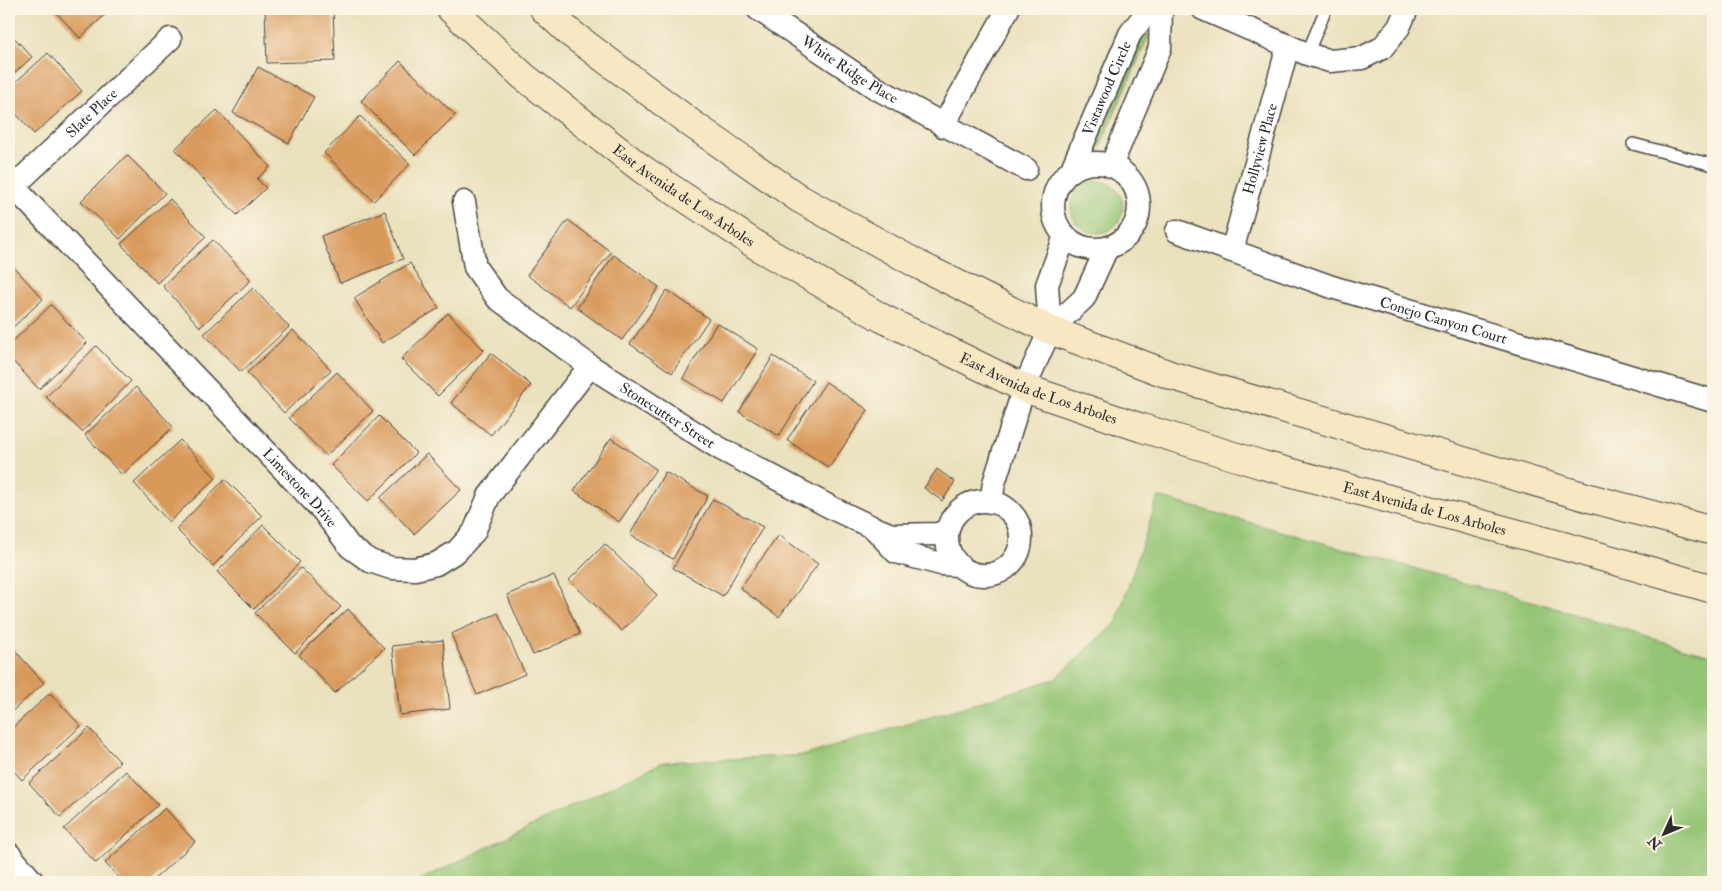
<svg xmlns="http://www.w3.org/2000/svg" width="1722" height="891" font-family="'IM FELL Double Pica',serif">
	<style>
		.green { fill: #94c575; stroke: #607850 }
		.building { fill: #d8995a }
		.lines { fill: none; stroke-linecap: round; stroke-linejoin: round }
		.service-casing { stroke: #484641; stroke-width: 14 }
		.minor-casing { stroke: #484641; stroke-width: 25 }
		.secondary-casing { stroke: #484641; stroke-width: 30 }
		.service { stroke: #fff; stroke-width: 11 }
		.minor { stroke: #fff; stroke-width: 22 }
		.secondary { stroke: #f7e8c3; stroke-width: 28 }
		.labels { text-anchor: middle; stroke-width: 5; stroke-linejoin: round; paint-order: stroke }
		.street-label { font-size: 15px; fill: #2b2b2b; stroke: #fcf5e5 }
	</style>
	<rect width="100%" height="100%" fill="#fcf5e5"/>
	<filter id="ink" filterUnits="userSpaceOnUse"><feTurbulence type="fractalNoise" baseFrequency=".02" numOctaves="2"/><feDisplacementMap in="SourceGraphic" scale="10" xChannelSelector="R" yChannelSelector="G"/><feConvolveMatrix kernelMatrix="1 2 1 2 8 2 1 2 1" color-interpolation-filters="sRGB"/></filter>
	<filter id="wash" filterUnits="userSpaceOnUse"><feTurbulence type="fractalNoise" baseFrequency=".0096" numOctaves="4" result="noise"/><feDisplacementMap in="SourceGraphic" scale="20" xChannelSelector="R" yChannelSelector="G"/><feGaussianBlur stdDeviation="1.12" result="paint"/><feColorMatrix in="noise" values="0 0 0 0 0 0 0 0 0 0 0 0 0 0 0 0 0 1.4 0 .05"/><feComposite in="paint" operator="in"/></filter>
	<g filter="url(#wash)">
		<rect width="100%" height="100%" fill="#eae1bd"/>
		<g class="green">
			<path d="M1144,34L1149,35L1100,147H1095Z"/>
			<circle cx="1097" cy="207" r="26"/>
			<path d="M1158,497L1539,603L1683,648L1713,655V882H416L663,762L806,755L1055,679L1116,623Z"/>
		</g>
		<g id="blocks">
			<g class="building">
				<path d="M53,9H111L80,38Z"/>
				<path d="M333,9L335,61L267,63L265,11Z"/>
				<path d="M9,32L32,57L9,78Z"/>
				<path d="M48,53L82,91L34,134L9,106V88Z"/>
				<path d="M400,61L455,115L415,155L361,101Z"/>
				<path d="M258,67L314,97L289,143L233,113Z"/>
				<path d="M217,110L270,167L257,179L266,188L237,215L175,149Z"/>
				<path d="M360,116L410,164L374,201L324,153Z"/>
				<path d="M127,155L165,193L120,239L81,201Z"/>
				<path d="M170,199L206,237L157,283L121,244Z"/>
				<path d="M385,211L403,259L340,283L321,236Z"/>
				<path d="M568,220L611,252L570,307L527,275Z"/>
				<path d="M213,240L251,280L200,327L163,286Z"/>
				<path d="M614,255L659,287L622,340L577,308Z"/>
				<path d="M10,263L43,299L9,331V264Z"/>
				<path d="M410,263L439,308L382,343L354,298Z"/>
				<path d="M253,288L289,327L241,372L204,334Z"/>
				<path d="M667,290L709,319L672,373L630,344Z"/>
				<path d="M51,305L87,343L39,389L9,357V345Z"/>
				<path d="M448,313L484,350L438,396L401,359Z"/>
				<path d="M717,323L758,349L724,403L683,378Z"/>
				<path d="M293,330L331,370L284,413L247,373Z"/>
				<path d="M96,346L131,381L82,432L46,397Z"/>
				<path d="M491,353L531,385L491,435L451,403Z"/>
				<path d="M773,356L813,381L779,436L739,412Z"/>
				<path d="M337,372L373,411L326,456L289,418Z"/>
				<path d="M826,382L868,410L829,468L787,440Z"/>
				<path d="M136,387L173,427L122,475L85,435Z"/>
				<path d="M379,416L416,453L368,501L331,465Z"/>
				<path d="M611,438L656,469L619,522L574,491Z"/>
				<path d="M180,440L216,478L169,522L134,483Z"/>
				<path d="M427,454L461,490L414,534L380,498Z"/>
				<path d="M937,469L955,482L942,501L924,488Z"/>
				<path d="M665,472L708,496L673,559L630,535Z"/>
				<path d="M225,479L262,516L213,566L176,529Z"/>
				<path d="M713,499L763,527L723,596L673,568Z"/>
				<path d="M263,525L300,562L254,609L217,572Z"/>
				<path d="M779,535L818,564L779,617L740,588Z"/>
				<path d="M605,544L657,595L622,631L569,580Z"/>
				<path d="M301,568L341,607L295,653L255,613Z"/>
				<path d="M554,575L580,634L533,655L507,595Z"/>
				<path d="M348,609L384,648L335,693L299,655Z"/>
				<path d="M498,613L525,674L477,695L451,634Z"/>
				<path d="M443,640L450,709L400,715L392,646Z"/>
				<path d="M11,646L44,683L9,714V649Z"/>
				<path d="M50,693L81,726L22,780L9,766V731Z"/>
				<path d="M89,728L120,762L60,817L29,783Z"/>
				<path d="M126,771L158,805L96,863L64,829Z"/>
				<path d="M165,808L195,842L151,882H123L105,863Z"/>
			</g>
		</g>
	</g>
	<g filter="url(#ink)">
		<use href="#blocks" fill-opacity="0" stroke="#484641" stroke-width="1"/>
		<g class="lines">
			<defs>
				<g id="service">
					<path d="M1307,54L1326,9"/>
					<path d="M1633,144L1713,165"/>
				</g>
				<g id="minor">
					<path id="s1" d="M758,9L876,88L1026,169"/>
					<path d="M1203,9L1307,54L1330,61L1362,58L1382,48L1399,27L1407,9"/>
					<path d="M943,126L1008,9"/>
					<circle cx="1096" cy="206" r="43"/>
					<path d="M1111,166L1160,48L1161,9"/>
					<path id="s2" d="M1071,171L1130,34L1149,9"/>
					<path id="s3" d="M9,182L323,511L350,547L370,561L391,568L415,569L436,564L457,551L474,532L489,496L590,366"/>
					<path id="s4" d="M13,187L170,39"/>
					<path id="s5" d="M464,202L475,267L497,298L590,366L719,448L834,509L874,528L892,535L937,534L947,531"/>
					<path id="s6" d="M1177,231L1332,287L1713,401"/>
					<path id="s7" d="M1232,251L1288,46"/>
					<path d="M1050,330L1047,285L1065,236"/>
					<circle cx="984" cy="538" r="37"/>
					<path d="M991,502L994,483L1024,388L1050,330L1084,298L1107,248"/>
					<path d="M874,528L896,552L941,564L958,565"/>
					<path d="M9,854L33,882"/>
				</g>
				<g id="secondary">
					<path id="s8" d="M451,9L523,76L642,169L762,249L882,318L1024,388L1142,428L1263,465L1567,547L1713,589"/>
					<path d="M544,9L569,32L692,124L800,199L919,265L1050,330L1173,376L1593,499L1713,531"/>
				</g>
			</defs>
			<use href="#service" class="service-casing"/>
			<use href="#minor" class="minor-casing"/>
			<use href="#secondary" class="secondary-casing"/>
			<use href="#service" class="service"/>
			<use href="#minor" class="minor"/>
			<use href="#secondary" class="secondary"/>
		</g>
	</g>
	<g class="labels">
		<g class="street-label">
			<text dy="5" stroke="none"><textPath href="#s1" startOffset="110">White Ridge Place</textPath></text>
			<text dy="5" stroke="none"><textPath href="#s2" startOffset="90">Vistawood Circle</textPath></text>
			<text dy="5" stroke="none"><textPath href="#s4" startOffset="108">Slate Place</textPath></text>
			<text dy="5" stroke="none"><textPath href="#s7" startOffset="106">Hollyview Place</textPath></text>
			<text dy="5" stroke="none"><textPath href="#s8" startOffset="299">East Avenida de Los Arboles</textPath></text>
			<text dy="5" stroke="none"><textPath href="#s6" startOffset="281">Conejo Canyon Court</textPath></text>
			<text dy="5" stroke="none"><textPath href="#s8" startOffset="704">East Avenida de Los Arboles</textPath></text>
			<text dy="5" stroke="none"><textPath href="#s5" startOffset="311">Stonecutter Street</textPath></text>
			<text dy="5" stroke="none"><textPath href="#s3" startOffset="422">Limestone Drive</textPath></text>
			<text dy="5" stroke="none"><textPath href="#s8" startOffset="1109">East Avenida de Los Arboles</textPath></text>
		</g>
	</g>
	<rect width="1722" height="891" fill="none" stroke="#fcf5e5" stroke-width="30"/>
	<g transform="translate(1664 834) rotate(226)" stroke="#fcf5e5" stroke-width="4" paint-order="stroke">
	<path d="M0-4L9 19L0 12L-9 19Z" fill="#2b2b2b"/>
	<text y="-8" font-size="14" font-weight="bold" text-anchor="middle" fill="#2b2b2b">N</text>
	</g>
</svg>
